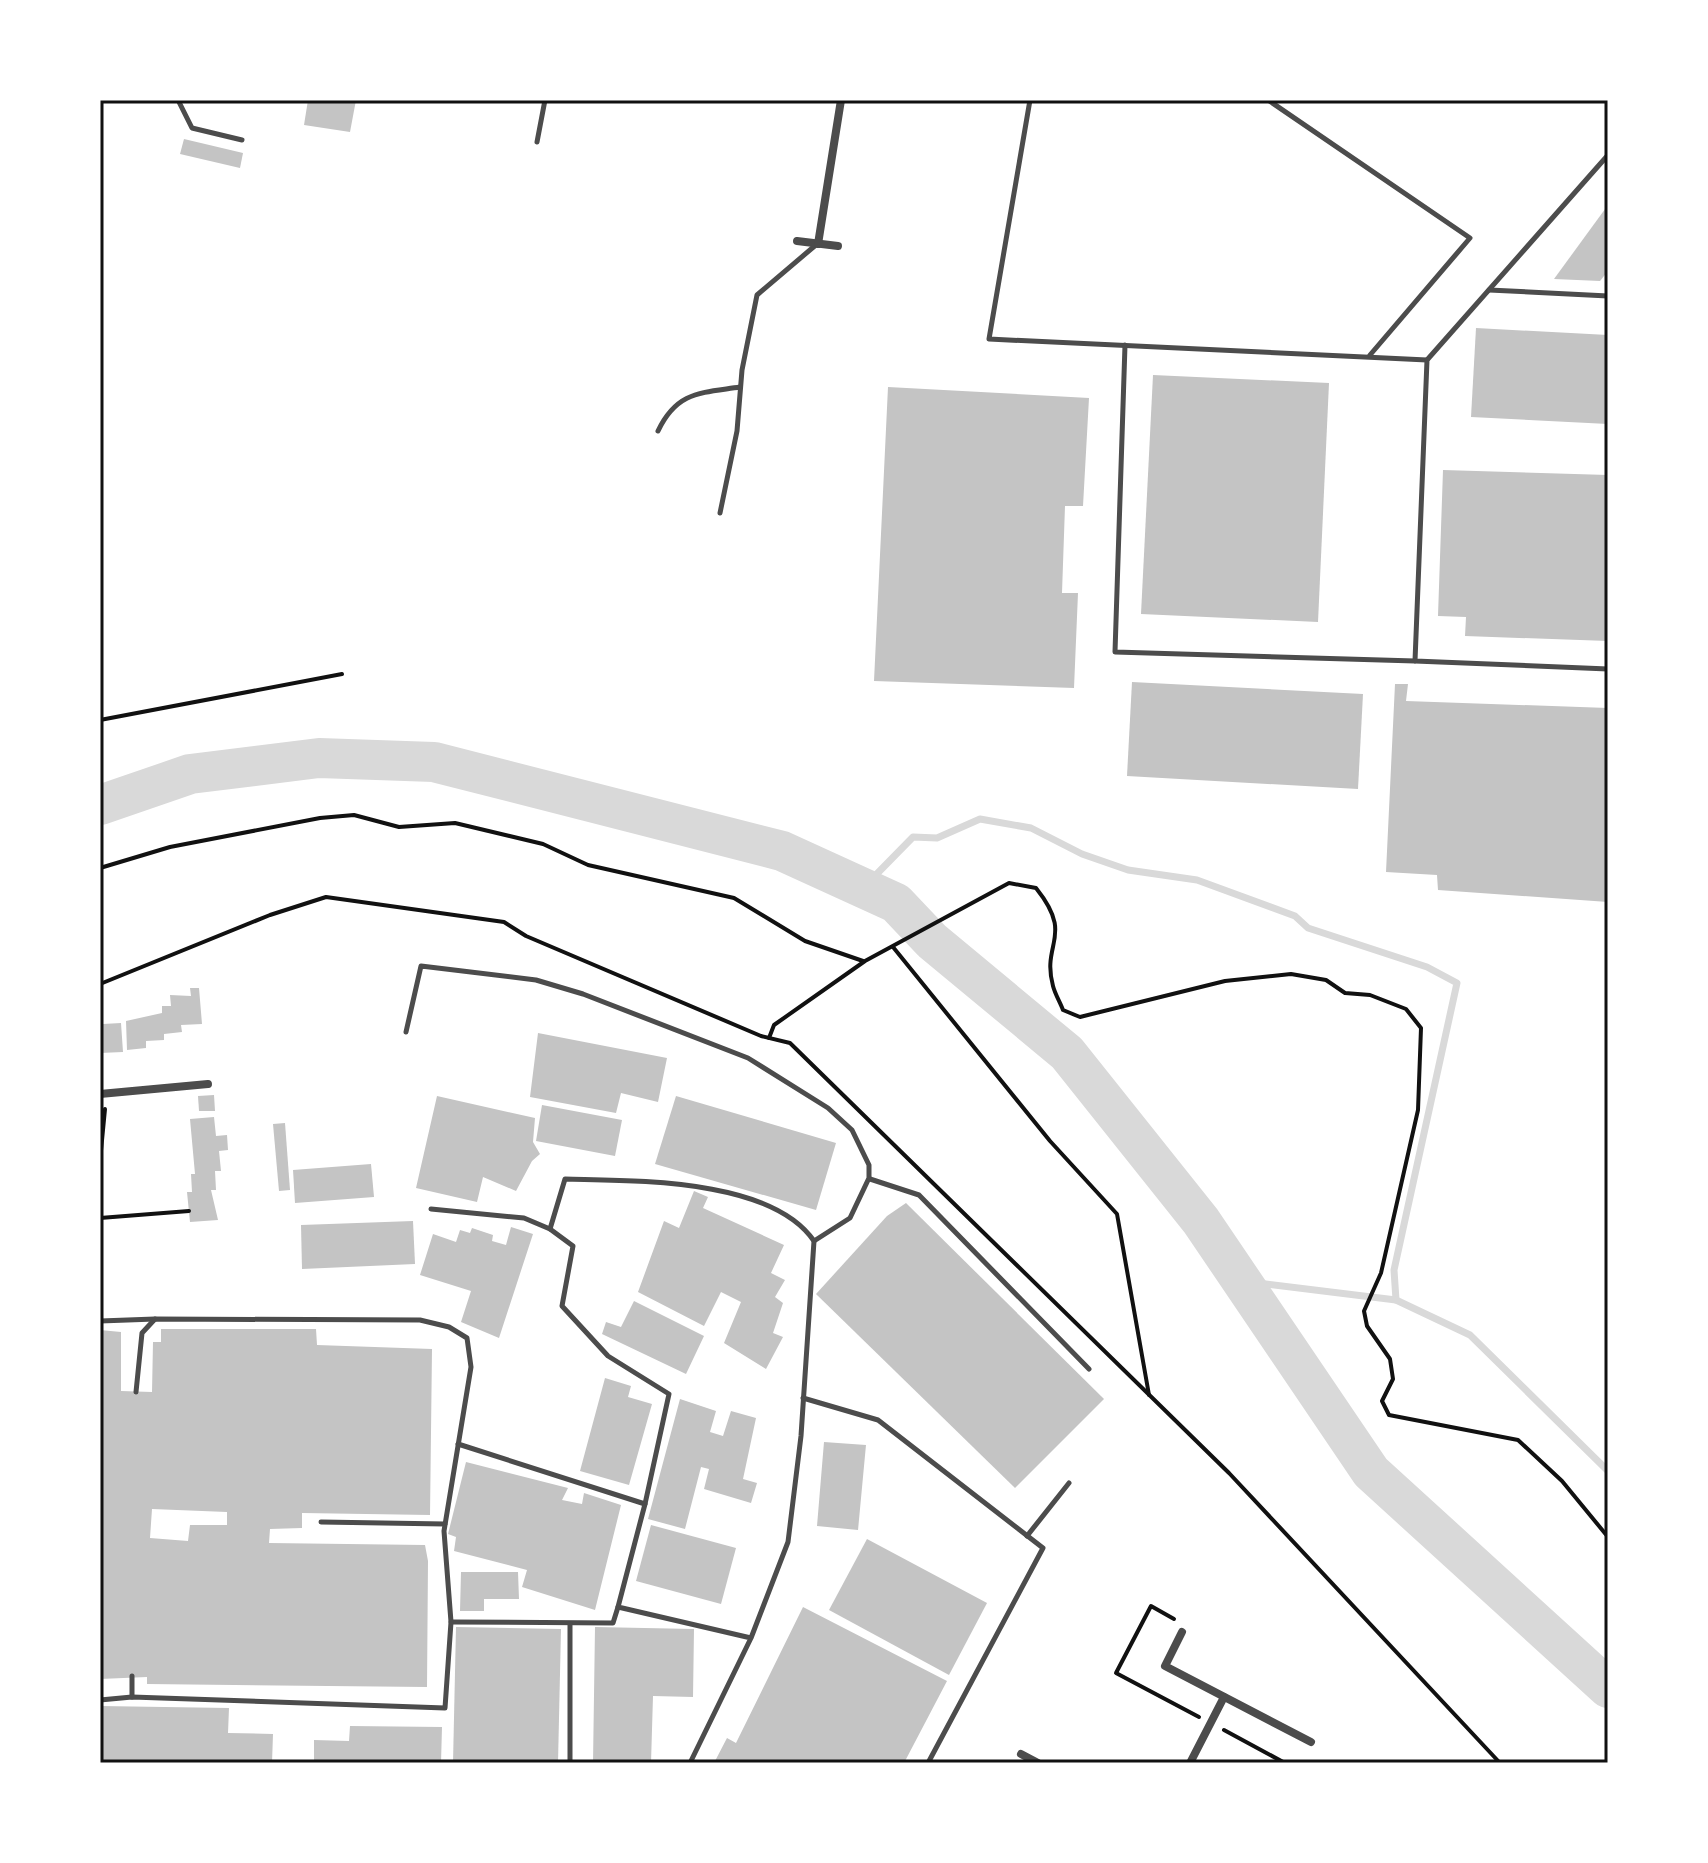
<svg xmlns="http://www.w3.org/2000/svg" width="1708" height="1863" font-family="'Noto Sans',sans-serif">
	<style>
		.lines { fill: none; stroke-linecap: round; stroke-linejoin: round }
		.stream { stroke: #d9d9d9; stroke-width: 7 }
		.river { stroke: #d9d9d9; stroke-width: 40 }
		.building { fill: #c4c4c4; fill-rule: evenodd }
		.path { stroke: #111; stroke-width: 4 }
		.service { stroke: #4c4c4c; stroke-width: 5 }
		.minor { stroke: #4c4c4c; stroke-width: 8 }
		.neatline { fill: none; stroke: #111; stroke-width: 3 }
	</style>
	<rect width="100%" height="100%" fill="#fff"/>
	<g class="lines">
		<g class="stream">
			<path d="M863,888L913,837L937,838L980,819L1031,828L1082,854L1128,870L1197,880L1295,916L1308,928L1427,967L1457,983L1394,1270L1396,1300"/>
			<path d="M1242,1281L1396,1300L1470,1335L1608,1471"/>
		</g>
		<path class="river" d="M100,805L190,774L319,758L434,762L782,851L896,903L932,941L1067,1053L1201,1221L1371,1472L1608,1688"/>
	</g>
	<g class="building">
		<path d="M308,100H356L350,132L304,125Z"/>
		<path d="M184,139L243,153L240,168L180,154Z"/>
		<path d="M1608,205V271L1600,281L1554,279Z"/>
		<path d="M1476,328L1608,335V424L1471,417Z"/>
		<path d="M1153,375L1329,383L1318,622L1141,614Z"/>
		<path d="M888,387L1089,398L1083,506H1065L1062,593H1078L1074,688L874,681Z"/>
		<path d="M1443,470L1608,475V641L1465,636L1466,617L1438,616Z"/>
		<path d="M1132,682L1363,694L1358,789L1127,776Z"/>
		<path d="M1395,684H1408L1406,701L1608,708V902L1438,890L1437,875L1386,872Z"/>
		<path d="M190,988H199L202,1024L181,1025L182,1032L164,1034V1040L146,1041V1048L127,1050L126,1021L162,1013V1006H171L170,995L191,996Z"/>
		<path d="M103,1016V1024L121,1023L123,1052L100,1053V1017Z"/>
		<path d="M538,1033L667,1058L658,1102L621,1093L616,1113L530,1097Z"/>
		<path d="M214,1095L215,1111H199L198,1096Z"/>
		<path d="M437,1096L535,1118L533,1142L540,1154L532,1161L516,1191L483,1177L477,1202L416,1188Z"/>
		<path d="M676,1096L836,1143L816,1210L655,1164Z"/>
		<path d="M542,1105L622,1120L615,1156L536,1141Z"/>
		<path d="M214,1117L216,1136L227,1135L228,1150L219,1151L221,1171H215L216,1190H211L218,1220L190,1222L187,1192H192L191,1174H195L190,1119Z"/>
		<path d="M285,1123L290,1190L279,1191L273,1124Z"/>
		<path d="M371,1164L374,1197L295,1203L293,1170Z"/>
		<path d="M694,1191L708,1197L703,1208L784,1245L771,1273L785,1280L775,1297L783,1303L773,1333L783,1337L766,1369L724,1343L741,1302L721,1292L704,1326L638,1292L664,1221L679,1228Z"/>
		<path d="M906,1203L1104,1399L1015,1488L816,1294L887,1216Z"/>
		<path d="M413,1221L415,1264L302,1269L301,1225Z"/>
		<path d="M511,1227L533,1234L499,1338L461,1322L471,1291L420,1275L433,1234L456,1242L460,1230L470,1233L472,1228L493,1235L492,1241L506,1245Z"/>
		<path d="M634,1301L704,1336L686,1374L602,1334L606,1322L621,1327Z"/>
		<path d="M161,1329H316L317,1345L432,1349L430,1515L302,1513V1528L270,1529L269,1543L425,1545L428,1561L427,1687L147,1684V1677L100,1679V1330L121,1332V1391L152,1392L153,1342H161ZM152,1509L227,1512V1525H190L188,1541L150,1538Z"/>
		<path d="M605,1378L631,1386L628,1397L652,1404L629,1485L580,1471Z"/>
		<path d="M680,1399L716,1411L710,1432L723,1436L731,1411L756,1418L743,1479L757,1483L751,1503L704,1489L709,1469L701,1467L685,1529L648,1519Z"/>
		<path d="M824,1442L866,1445L858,1530L817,1526Z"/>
		<path d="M466,1462L568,1488L562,1500L582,1504L584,1493L621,1505L595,1610L522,1587L527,1570L454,1551L456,1537L448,1534Z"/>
		<path d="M651,1525L736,1548L721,1604L636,1581Z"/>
		<path d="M867,1539L987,1603L949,1675L829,1610Z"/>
		<path d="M461,1572H518L519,1599H484V1611H460Z"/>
		<path d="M803,1607L947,1681L904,1763H714L727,1738L736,1743Z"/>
		<path d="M456,1627L561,1629L558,1763H453Z"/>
		<path d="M595,1627L694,1629L693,1697L653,1696L651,1763H593Z"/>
		<path d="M100,1706L229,1708L228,1733L273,1734L272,1763H100Z"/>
		<path d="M350,1726L442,1727L441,1763H314V1740L349,1741Z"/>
	</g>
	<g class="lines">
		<g class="path">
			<path d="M100,720L342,674"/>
			<path d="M100,868L170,847L320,818L354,815L399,827L455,823L543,844L588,865L734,898L805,941L863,961"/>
			<path d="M893,947L1050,1141L1117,1214L1149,1395"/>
			<path d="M100,984L270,915L326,897L504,922L526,936L761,1036L790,1043L1229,1473L1500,1763"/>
			<path d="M769,1038L774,1025L865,961L1009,883L1036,888C1075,937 1041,942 1053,986C1055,994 1060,1002 1063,1010L1080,1017L1225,981L1291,974L1326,980L1345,993L1370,995L1406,1009L1421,1028L1418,1110L1381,1273L1364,1311L1367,1326L1390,1359L1393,1379L1382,1401L1389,1415L1518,1440L1562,1481L1608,1537"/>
			<path d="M100,1161L105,1109"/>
			<path d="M100,1218L189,1211"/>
			<path d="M1174,1619L1151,1606L1116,1673L1199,1717"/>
			<path d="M1224,1730L1285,1763"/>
		</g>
		<g class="service">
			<path d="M178,100L192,128L242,140"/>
			<path d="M1030,100L989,339L1427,360"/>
			<path d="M1268,100L1470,238L1370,355"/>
			<path d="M537,142L545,100"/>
			<path d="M1608,155L1427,360L1415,661L1608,669"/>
			<path d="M1489,290L1608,296"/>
			<path d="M1125,345L1115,652L1415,661"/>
			<path d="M658,431C677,391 701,393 740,387"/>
			<path d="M720,513L737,431L742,370L757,295L817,244"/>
			<path d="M406,1032L421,966L536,980L583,994L748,1058L828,1108L852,1130L869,1165V1178L850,1218L814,1241"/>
			<path d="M870,1179L919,1195L1089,1369"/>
			<path d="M431,1209L524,1218L550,1229"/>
			<path d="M100,1321L155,1319"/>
			<path d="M803,1398L878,1420L1043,1548L928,1763"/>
			<path d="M458,1444L645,1504"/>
			<path d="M321,1522L445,1524"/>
			<path d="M1027,1536L1069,1483"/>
			<path d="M451,1622L613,1623L618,1607"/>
			<path d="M132,1697V1676"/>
			<path d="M100,1700L132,1697L445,1708L451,1622L444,1531L471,1367L467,1338L449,1327L420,1320L155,1319L142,1333L136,1392"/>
			<path d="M570,1763V1624"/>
			<path d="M690,1763L751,1638L788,1542L801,1436L814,1241C771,1178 635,1181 565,1179L550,1229L573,1246L562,1306L608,1356L669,1394L645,1504L618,1607L751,1638"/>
		</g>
		<g class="minor">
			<path d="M797,241L838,246"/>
			<path d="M818,244L841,100"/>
			<path d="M100,1094L208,1084"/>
			<path d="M1182,1632L1165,1666L1311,1742"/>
			<path d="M1021,1754L1038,1763"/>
			<path d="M1190,1763L1224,1697"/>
		</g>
	</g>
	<rect width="1708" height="1863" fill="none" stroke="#ffffff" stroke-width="204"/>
	<rect x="102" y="102" width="1504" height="1659" class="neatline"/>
</svg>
